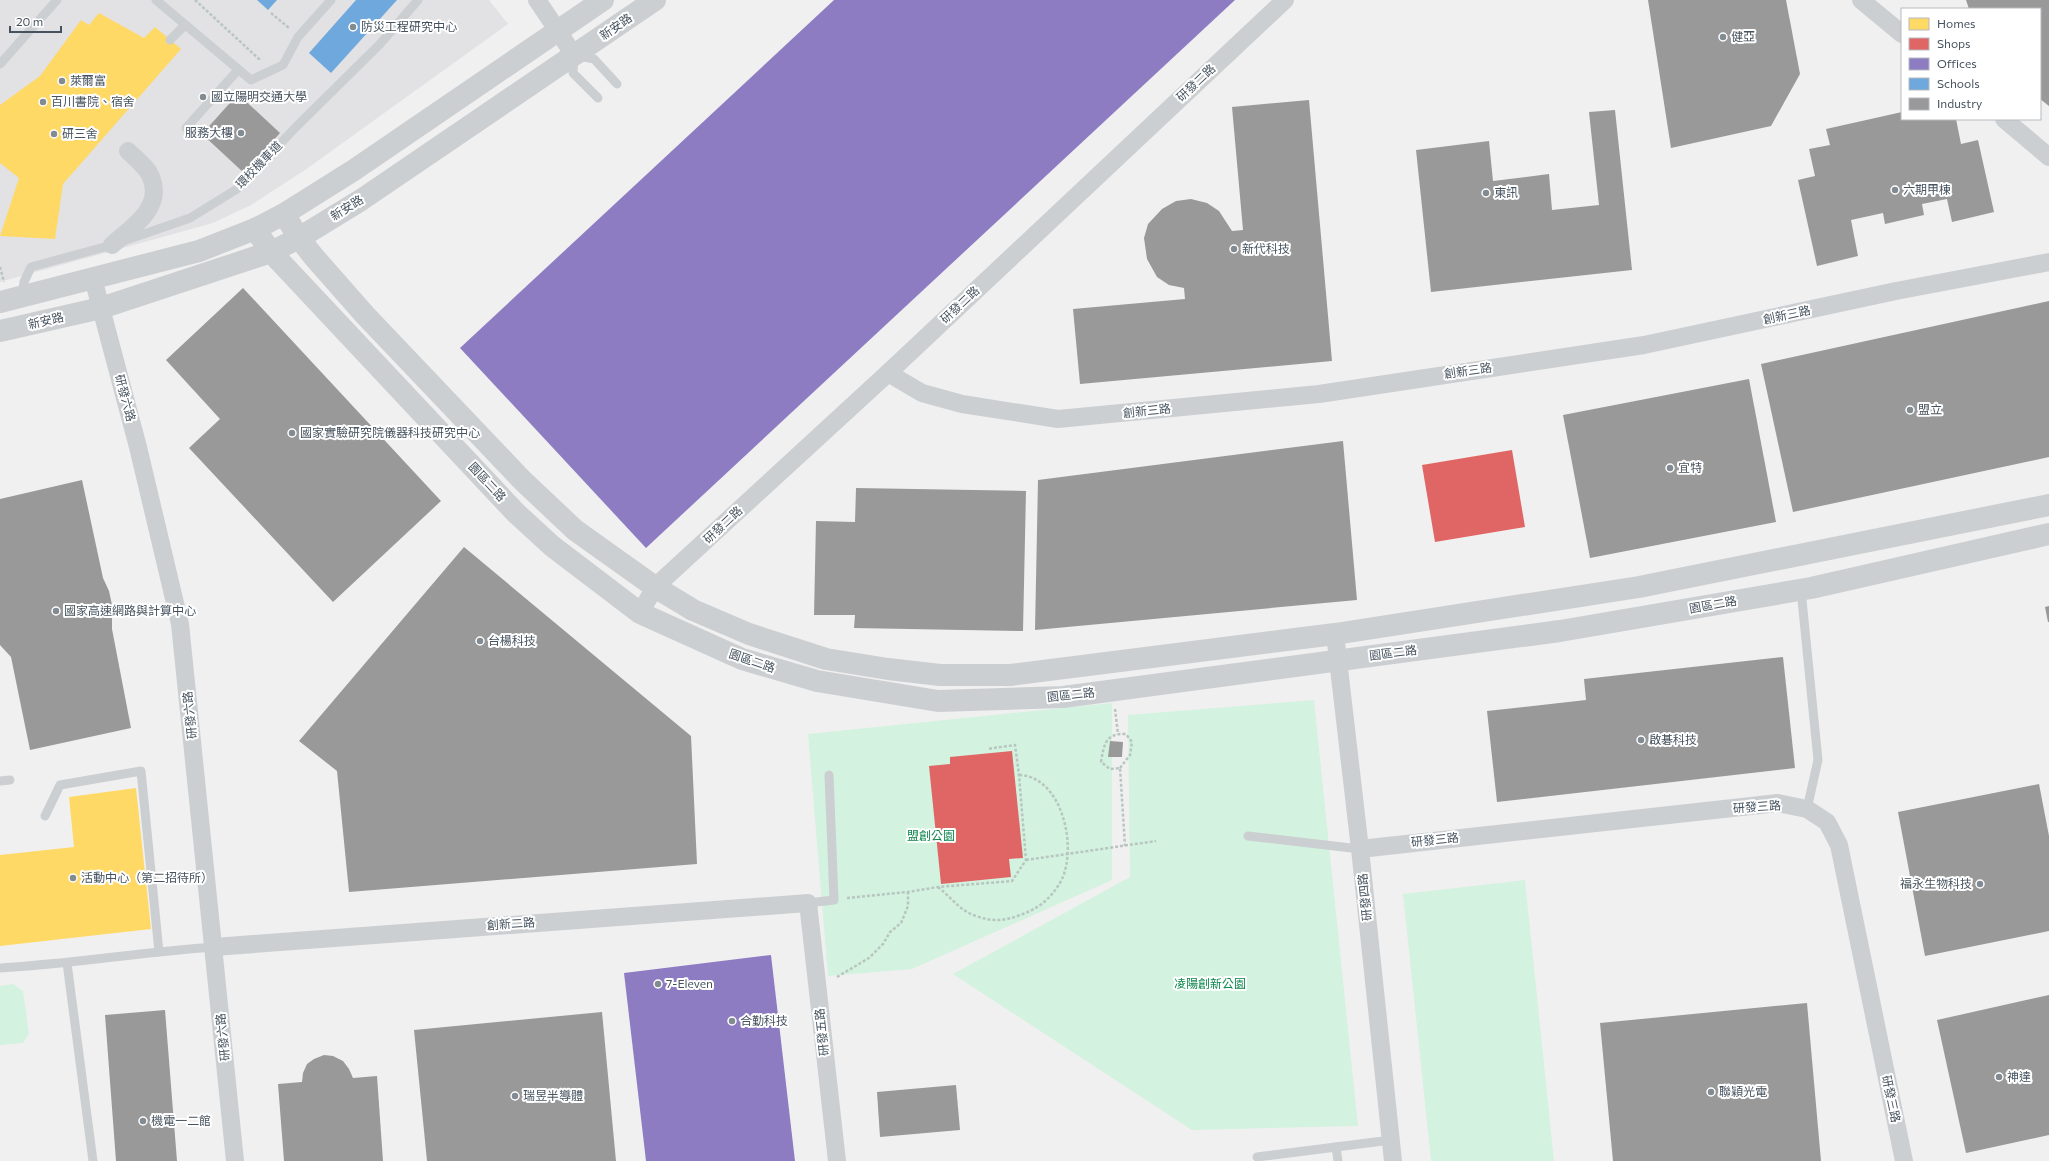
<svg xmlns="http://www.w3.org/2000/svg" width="2049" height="1161" font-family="Commissioner,'Noto Sans TC',sans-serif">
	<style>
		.education { fill: #e2e1e3 }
		.green { fill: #d3f2df }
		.homes { fill: #ffd966 }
		.shops { fill: #e06666 }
		.offices { fill: #8e7cc3 }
		.schools { fill: #6fa8dc }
		.industry { fill: #999 }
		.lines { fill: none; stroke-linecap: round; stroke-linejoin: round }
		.path { stroke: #b8c6c2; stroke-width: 2.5; stroke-dasharray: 3 2; stroke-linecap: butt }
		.service { stroke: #cccfd1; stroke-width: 9 }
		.minor { stroke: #cccfd1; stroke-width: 18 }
		.tertiary { stroke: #cccfd1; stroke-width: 22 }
		.poi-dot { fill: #828a92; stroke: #fff; stroke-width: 1.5 }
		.labels { text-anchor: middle; stroke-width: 4; stroke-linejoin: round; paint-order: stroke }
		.poi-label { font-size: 12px; fill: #46535f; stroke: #fff; text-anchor: start }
		.street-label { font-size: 12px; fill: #46535f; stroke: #fff }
		.park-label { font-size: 12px; fill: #0f874d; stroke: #fff }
	</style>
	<rect width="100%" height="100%" fill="#f1f0f0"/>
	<path class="education" d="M0,0H489L508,24L305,170L251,205L213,223L0,282Z"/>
	<g class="green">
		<path d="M1314,700L1358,1126L1192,1130L953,974L1130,877L1128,715Z"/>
		<path d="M1112,703V880L912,969L828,976L808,734Z"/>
		<path d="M1525,880L1554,1161H1431L1403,894Z"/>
		<path d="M13,984L23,991L29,1034L23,1043L0,1045V986Z"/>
	</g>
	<g class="homes">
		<path d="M99,13L144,38L155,27L181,49L63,184L55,239L0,236L19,178L0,163V105L40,76L81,20L89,25Z"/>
		<path d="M136,788L151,929L0,946V855L74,847L69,797Z"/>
	</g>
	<g class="shops">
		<path d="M1512,450L1525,527L1435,542L1422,465Z"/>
		<path d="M1012,751L1023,858L1009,859L1011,877L941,884L929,766L950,764V757Z"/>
	</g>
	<g class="offices">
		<path d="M834,0H1235L646,548L460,348Z"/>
		<path d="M771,955L795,1161H646L624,973Z"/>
	</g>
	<g class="schools">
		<path d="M257,0H277L268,10Z"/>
		<path d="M356,0H397L331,73L309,53Z"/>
	</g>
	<g class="industry">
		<path d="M1648,0H1786L1800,74L1771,126L1671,148Z"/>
		<path d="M1966,0H2049V106L2040,99V9H1969Z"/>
		<path d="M238,94L280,133L244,173L202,134Z"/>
		<path d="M1309,100L1332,361L1080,384L1073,309L1185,299L1184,288L1169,285L1157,277L1147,259L1144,238L1148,224L1162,209L1176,201L1191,199L1207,203L1219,211L1232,231L1243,230L1232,107Z"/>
		<path d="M1615,110L1632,270L1431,292L1416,150L1489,141L1493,181L1549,174L1552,210L1599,205L1589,112Z"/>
		<path d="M1902,112V119H1956L1961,144L1978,140L1994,212L1952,222L1947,199L1922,204L1924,215L1885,224L1883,213L1851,220L1858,256L1817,266L1798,180L1815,176L1809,149L1830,145L1826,129Z"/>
		<path d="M243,288L441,501L333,602L189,448L220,419L166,360Z"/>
		<path d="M2049,301V457L1793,512L1761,364Z"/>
		<path d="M1749,379L1776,522L1590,558L1563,415Z"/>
		<path d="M1343,441L1357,600L1035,630L1038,480Z"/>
		<path d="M82,480L103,578L109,591L112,605V629L131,728L30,750L11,657L0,645V499Z"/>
		<path d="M856,488L1026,491L1023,631L854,628L855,615H814L816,521L855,522Z"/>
		<path d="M464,547L691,736L697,864L349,892L337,771L299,741Z"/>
		<path d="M2049,606V622H2048L2045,607Z"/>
		<path d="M1783,657L1795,768L1497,802L1487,711L1586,700L1584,679Z"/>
		<path d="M1110,741L1123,742L1122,757H1108Z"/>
		<path d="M2039,784L2049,836V931L1925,956L1898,812Z"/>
		<path d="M2049,995V1135L1966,1153L1937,1020Z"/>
		<path d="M1807,1003L1821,1161H1613L1600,1023Z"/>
		<path d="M165,1010L177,1161H116L105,1015Z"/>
		<path d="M602,1012L616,1161H427L414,1030Z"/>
		<path d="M324,1055L333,1056L343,1061L349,1069L353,1078L377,1076L383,1161H284L278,1084L302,1082L303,1073L307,1064L314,1059Z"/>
		<path d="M956,1085L960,1130L880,1137L877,1092Z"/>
	</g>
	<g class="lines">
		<g class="path">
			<path d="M195,0L259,59V62"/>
			<path d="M271,13L289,28"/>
			<path d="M0,267L4,282"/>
			<path d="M1115,709L1118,734"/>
			<path d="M1120,768L1130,755L1132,742L1126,734C1105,733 1104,745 1101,762L1110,769L1120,768L1125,846"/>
			<path d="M1026,860L1156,841"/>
			<path d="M938,887C951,897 960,911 976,916C992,922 1005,921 1020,915C1036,910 1049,900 1058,886C1080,855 1064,776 1019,775"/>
			<path d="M847,898L908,892L938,887L1012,881L1026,860L1019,775L1015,745L987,749"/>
			<path d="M837,977L869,958L883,944L890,932L901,923L908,906V892"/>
		</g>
		<g class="service">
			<path d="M156,0L251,80L283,65L298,37L331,0"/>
			<path d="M170,40L185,25"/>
			<path d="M0,64L57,0"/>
			<path d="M598,98L573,73L574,55L594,59L617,84"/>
			<path d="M186,128L238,70"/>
			<path d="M22,296L24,282L31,267L112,245L190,218L237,189L296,127L380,44L418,0"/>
			<path d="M1801,590L1818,760L1807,809"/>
			<path d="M0,781L10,780"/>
			<path d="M45,816L60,785L141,771L159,952"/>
			<path d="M1248,836L1360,849"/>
			<path d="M808,903L834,900L829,775"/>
			<path d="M67,963L93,1161"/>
			<path d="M0,968C72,964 142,952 214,947"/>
			<path d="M1336,1147L1338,1161"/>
			<path d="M1257,1157L1391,1140"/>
		</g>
		<g class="minor">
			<path d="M537,0L574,55"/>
			<path d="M1861,0L1902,34"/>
			<path d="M2004,119L2049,157"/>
			<path d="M112,245C131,228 162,209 152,180C149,168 136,159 128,151"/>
			<path d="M93,278L138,447L180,624L235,1161"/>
			<path d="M888,373L922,393L962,404L1058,419L1319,394L1644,345L1896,291L2049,262"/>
			<path d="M640,613L655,587L888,373L1285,0"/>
			<path d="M1335,634L1360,849L1393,1161"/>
			<path d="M1360,849L1778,803L1807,809L1827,822L1839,845L1904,1161"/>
			<path d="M214,947L808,903L837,1161"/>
		</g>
		<g class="tertiary">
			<path d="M284,214L299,238L314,257L365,315L522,480L575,530L655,587L693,610L749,634L826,659L888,669L940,675H1010L1335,634L1639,587L2049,505"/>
			<path d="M255,229L271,252L516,513L552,546L640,613L742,659L817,681L938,701L1063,697L1560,631L1811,588L2049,534"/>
			<path d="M0,302L199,251L255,229L284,214L354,170L603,0"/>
			<path d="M0,331L101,308L271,252L299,238L361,200L655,0"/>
		</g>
	</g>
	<g class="poi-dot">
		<circle cx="353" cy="27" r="4"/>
		<circle cx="1723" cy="37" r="4"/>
		<circle cx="62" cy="81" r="4"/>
		<circle cx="203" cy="97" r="4"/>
		<circle cx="43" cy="102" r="4"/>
		<circle cx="241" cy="133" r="4"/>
		<circle cx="54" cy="134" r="4"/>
		<circle cx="1895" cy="190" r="4"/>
		<circle cx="1486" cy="193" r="4"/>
		<circle cx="1234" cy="249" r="4"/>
		<circle cx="1910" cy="410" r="4"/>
		<circle cx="292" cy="433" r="4"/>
		<circle cx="1670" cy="468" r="4"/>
		<circle cx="56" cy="611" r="4"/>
		<circle cx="480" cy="641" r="4"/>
		<circle cx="1641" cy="740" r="4"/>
		<circle cx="73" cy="878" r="4"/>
		<circle cx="1980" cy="884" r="4"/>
		<circle cx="658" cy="984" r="4"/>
		<circle cx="732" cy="1021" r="4"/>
		<circle cx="1999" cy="1077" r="4"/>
		<circle cx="1711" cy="1092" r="4"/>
		<circle cx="515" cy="1096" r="4"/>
		<circle cx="143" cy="1121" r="4"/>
	</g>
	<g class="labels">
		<g class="poi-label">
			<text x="361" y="31">防災工程研究中心</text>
			<text x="1731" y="41">健亞</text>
			<text x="70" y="85">萊爾富</text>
			<text x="211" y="101">國立陽明交通大學</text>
			<text x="51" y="106">百川書院、宿舍</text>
			<text x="233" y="137" text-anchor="end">服務大樓</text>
			<text x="62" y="138">研三舍</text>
			<text x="1903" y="194">六期甲棟</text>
			<text x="1494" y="197">東訊</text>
			<text x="1242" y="253">新代科技</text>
			<text x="1918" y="414">盟立</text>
			<text x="300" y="437">國家實驗研究院儀器科技研究中心</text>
			<text x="1678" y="472">宜特</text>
			<text x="64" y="615">國家高速網路與計算中心</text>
			<text x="488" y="645">台楊科技</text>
			<text x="1649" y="744">啟碁科技</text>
			<text x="81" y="882">活動中心（第二招待所）</text>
			<text x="1972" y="888" text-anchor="end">福永生物科技</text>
			<text x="666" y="988">7-Eleven</text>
			<text x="740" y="1025">合勤科技</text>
			<text x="2007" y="1081">神達</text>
			<text x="1719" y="1096">聯穎光電</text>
			<text x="523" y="1100">瑞昱半導體</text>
			<text x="151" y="1125">機電一二館</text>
		</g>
		<g class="street-label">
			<text transform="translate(616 27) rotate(-35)" y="4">新安路</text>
			<text transform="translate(1196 83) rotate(-43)" y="4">研發二路</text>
			<text transform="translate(259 165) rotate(-46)" y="4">環校機車道</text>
			<text transform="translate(347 208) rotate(-32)" y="4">新安路</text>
			<text transform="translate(960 305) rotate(-43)" y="4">研發二路</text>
			<text transform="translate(1787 315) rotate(-12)" y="4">創新三路</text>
			<text transform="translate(46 321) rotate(-13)" y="4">新安路</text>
			<text transform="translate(1468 371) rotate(-8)" y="4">創新三路</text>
			<text transform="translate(125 398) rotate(75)" y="4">研發六路</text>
			<text transform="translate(1147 411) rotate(-6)" y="4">創新三路</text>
			<text transform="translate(487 482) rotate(47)" y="4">園區二路</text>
			<text transform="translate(723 525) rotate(-43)" y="4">研發二路</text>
			<text transform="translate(1713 605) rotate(-10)" y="4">園區二路</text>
			<text transform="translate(1393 653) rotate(-7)" y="4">園區二路</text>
			<text transform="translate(752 661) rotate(19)" y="4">園區二路</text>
			<text transform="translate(1071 695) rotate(-6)" y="4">園區二路</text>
			<text transform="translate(190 715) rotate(-96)" y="4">研發六路</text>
			<text transform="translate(1757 807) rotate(-4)" y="4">研發三路</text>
			<text transform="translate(1435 840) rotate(-6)" y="4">研發三路</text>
			<text transform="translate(1365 897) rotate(-96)" y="4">研發四路</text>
			<text transform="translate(511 924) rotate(-4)" y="4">創新二路</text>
			<text transform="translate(822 1032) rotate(-96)" y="4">研發五路</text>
			<text transform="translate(223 1037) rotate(-96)" y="4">研發六路</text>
			<text transform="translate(1891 1099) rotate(78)" y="4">研發三路</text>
		</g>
		<g class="park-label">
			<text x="931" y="840">盟創公園</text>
			<text x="1210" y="988">凌陽創新公園</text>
		</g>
	</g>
	<rect x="1901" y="8" width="140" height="112" fill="#ffffff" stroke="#b5babf"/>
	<rect x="1909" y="18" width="20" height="12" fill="#ffd966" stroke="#b5babf"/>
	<text x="1937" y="28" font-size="12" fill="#46535f">Homes</text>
	<rect x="1909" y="38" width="20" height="12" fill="#e06666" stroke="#b5babf"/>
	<text x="1937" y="48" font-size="12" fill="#46535f">Shops</text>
	<rect x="1909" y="58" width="20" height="12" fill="#8e7cc3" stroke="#b5babf"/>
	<text x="1937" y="68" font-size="12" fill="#46535f">Offices</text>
	<rect x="1909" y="78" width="20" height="12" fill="#6fa8dc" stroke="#b5babf"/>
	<text x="1937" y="88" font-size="12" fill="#46535f">Schools</text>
	<rect x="1909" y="98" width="20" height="12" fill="#999999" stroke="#b5babf"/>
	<text x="1937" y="108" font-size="12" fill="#46535f">Industry</text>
	<path d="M10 26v6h51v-6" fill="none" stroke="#46535f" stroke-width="2"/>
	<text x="16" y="26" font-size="12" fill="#46535f" stroke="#ffffff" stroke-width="3" paint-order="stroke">20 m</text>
</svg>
